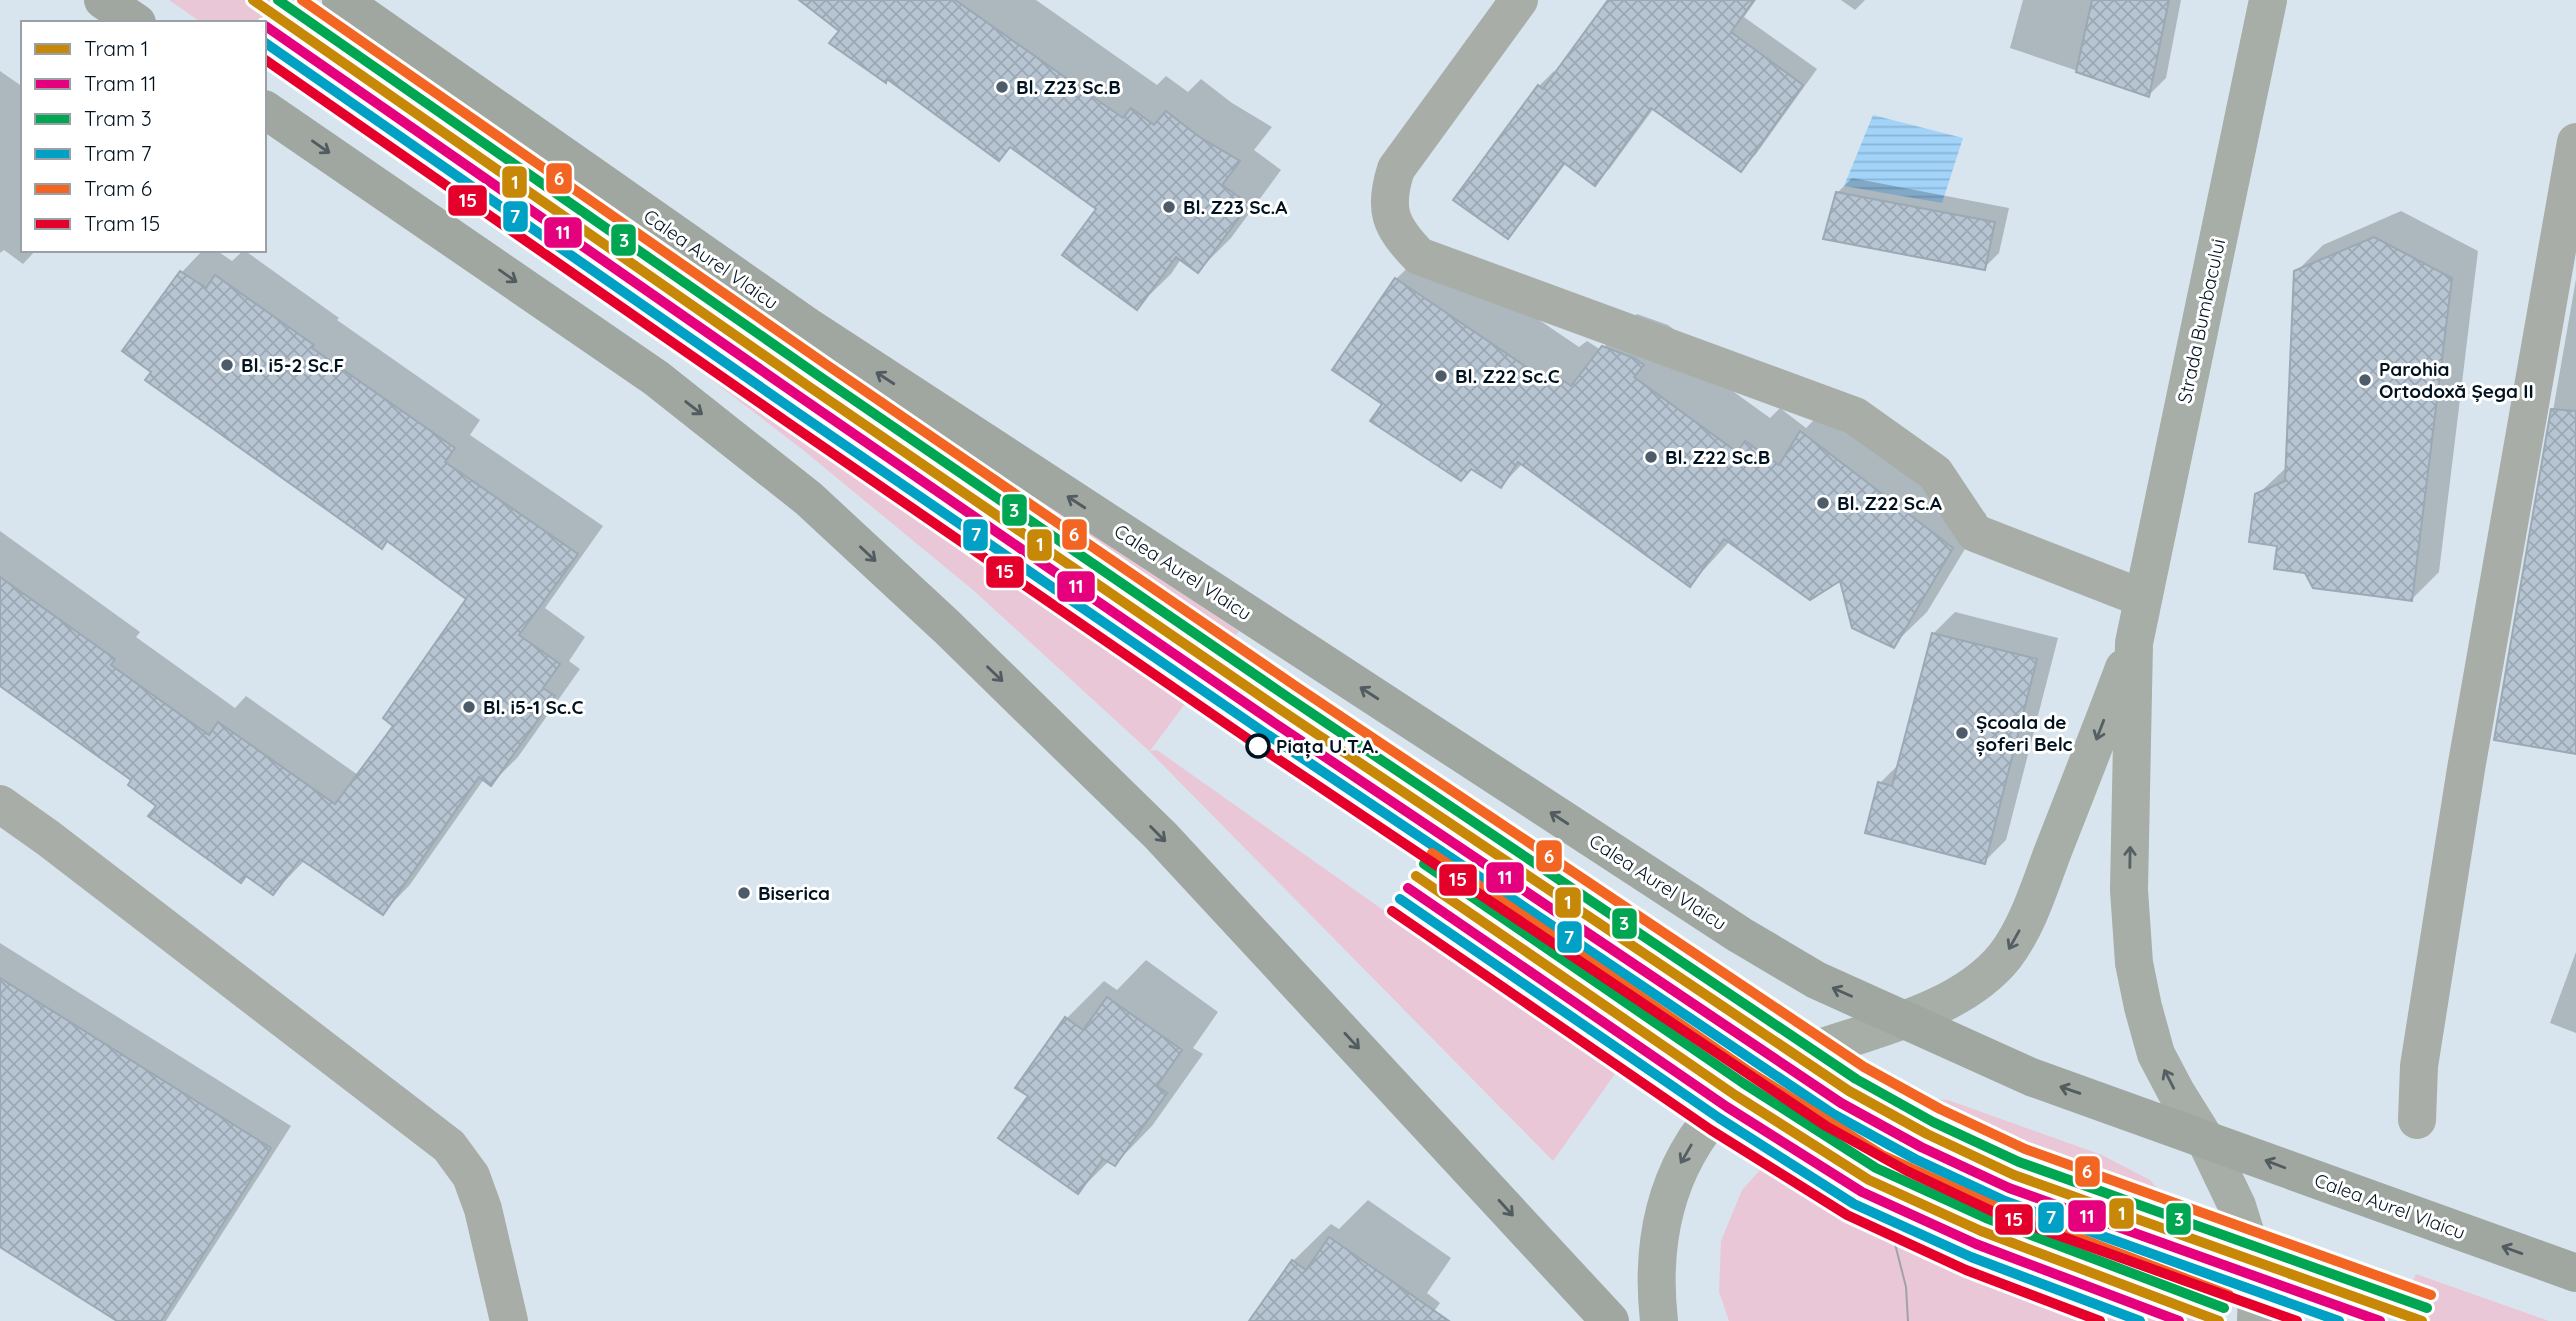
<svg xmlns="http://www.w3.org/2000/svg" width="2576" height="1321" font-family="Quicksand,sans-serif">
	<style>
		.grass { fill: #eac7d6 }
		.water { fill: url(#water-rules) }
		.shadow { fill: #0003 }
		.building { fill: url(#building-cross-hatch); stroke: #9aa9b4; stroke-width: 2 }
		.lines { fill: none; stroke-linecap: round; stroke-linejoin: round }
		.street { stroke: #a9ada7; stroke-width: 38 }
		.secondary { stroke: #a7ada7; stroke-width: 38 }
		.primary { stroke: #a0a6a0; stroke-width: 38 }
		.tram { stroke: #9ea4a5; stroke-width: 2 }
		.tram-1-casing { stroke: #fff; stroke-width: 16 }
		.tram-2-casing { stroke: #fff; stroke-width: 16 }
		.tram-3-casing { stroke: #fff; stroke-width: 16 }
		.tram-4-casing { stroke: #fff; stroke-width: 16 }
		.tram-5-casing { stroke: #fff; stroke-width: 16 }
		.tram-6-casing { stroke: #fff; stroke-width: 16 }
		.tram-1 { stroke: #c68806; stroke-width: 10 }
		.tram-2 { stroke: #e5007d; stroke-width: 10 }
		.tram-3 { stroke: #00a651; stroke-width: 10 }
		.tram-4 { stroke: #00a1c5; stroke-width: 10 }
		.tram-5 { stroke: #f26522; stroke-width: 10 }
		.tram-6 { stroke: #e4002b; stroke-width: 10 }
		.oneway { stroke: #505c60 }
		.oneway2 { stroke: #546064 }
		.poi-dot { fill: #4d5c68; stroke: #fff; stroke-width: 2.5 }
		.stop-dot { fill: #fff; stroke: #011220; stroke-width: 3.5 }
		.labels { text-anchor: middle; stroke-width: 6; stroke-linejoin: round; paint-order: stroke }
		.poi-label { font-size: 19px; font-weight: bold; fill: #011220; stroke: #fff; text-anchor: start }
		.street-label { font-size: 19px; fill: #011220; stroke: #fff }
		.stop-label { font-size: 19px; font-weight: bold; fill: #011220; stroke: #fff; text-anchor: start }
		.line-badge { stroke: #fff; stroke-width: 2.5 }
		.badge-label { font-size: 19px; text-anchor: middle; font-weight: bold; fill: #fff }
	</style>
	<defs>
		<pattern id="water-rules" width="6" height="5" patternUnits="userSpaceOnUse" patternTransform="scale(1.75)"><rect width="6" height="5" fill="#a2d3f8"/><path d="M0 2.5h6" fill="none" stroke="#8ab4d4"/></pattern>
		<pattern id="building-cross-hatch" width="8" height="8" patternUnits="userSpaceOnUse" patternTransform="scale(1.75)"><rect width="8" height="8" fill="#b6c5d1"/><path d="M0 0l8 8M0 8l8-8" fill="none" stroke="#9ba8b3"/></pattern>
	</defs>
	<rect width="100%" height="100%" fill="#d9e5ee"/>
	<g class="grass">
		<path d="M169,0H293L601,210L1239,631L1150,751L1157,750L1615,1074L1553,1161L1149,751L973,590L803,450L608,300L264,65V23H202Z"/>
		<path d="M1884,1095L1948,1100L2102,1155L2150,1180L2175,1210L2199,1257L2211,1306L2210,1321H1729L1719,1292L1721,1241L1742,1190L1780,1148L1829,1113Z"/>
		<path d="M2416,1274L2549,1321H2401L2396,1319Z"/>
	</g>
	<path class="water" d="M1873,115L1963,138L1942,203L1844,186Z"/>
	<g class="shadow">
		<path d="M824,0H1036L1157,85L1166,76L1188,92L1201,79L1232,103L1272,127L1254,150L1281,170L1231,238L1198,271L1181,259L1171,274L1137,307L1098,209L1012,146L999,159L889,78L886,81L841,30Z"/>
		<path d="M1610,0H1756L1744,17L1817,69L1756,154L1741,169L1654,108L1610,168L1595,183L1566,163L1522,222L1507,237L1539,86L1554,71L1557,74Z"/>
		<path d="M1841,0H1865L1855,10Z"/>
		<path d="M2023,0H2181L2166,78L2149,95L2010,48Z"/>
		<path d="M0,71L23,87V250H36L23,264L4,250L0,253Z"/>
		<path d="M1852,178L2009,208L1999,253L1984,268L1837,193Z"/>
		<path d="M2401,211L2478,251L2439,572L2412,599L2307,572L2279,545L2257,495L2288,466L2296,272L2323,245Z"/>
		<path d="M1430,246L1579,347L1587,341L1601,350L1637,314L1668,325L1676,331L1666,343L1770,418L1780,408L1806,428L1835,399L1986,514L1927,612L1893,645L1841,578L1730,541L1690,585L1523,463L1501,486L1472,468L1461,479L1384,403L1396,279Z"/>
		<path d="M203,250H216L232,261L244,250L339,318L337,320L480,420L470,435L603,526L545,608L585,637L569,661L580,669L518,757L491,784L484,779L409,886L383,912L305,860L273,893L158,806L134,780L0,684V531L140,632L136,637L235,708L246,696L358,775L395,725L469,599L124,351L182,272Z"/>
		<path d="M2576,279V752L2496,738Z"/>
		<path d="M1955,612L2058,638L2006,840L1984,862L1880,783L1900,763L1933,634Z"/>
		<path d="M0,943L291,1126L166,1321H120L0,1245Z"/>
		<path d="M2576,952V1033L2550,1023Z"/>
		<path d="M1146,960L1218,1012L1193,1048L1203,1054L1152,1126L1115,1164L1110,1160L1078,1192L1030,1096L1067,1018L1104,981L1117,990Z"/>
		<path d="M1368,1200L1451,1258L1427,1293L1440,1303L1427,1321H1251L1293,1261L1331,1224L1339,1229Z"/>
	</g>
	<g class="building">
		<path d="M799,0H955L1123,118L1131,108L1154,125L1166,111L1198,136L1240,161L1222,185L1249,204L1198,273L1176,257L1137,310L1062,255L1096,209L1010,147L999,161L887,79L886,83L829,43L839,31Z"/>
		<path d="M1608,0H1754L1731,32L1803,85L1741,172L1651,108L1595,186L1564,163L1508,239L1453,200L1538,85L1543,89Z"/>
		<path d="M2092,0H2169L2149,97L2076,72Z"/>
		<path d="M1836,192L1995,222L1985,270L1823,239Z"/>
		<path d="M2374,237L2452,278L2412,601L2313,588L2305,573L2274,569L2277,546L2249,542L2255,494L2285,481L2294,271Z"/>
		<path d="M180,271L206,288L215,275L314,345L312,348L455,448L445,462L578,554L519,635L560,664L543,688L555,696L491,786L479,777L383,915L300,859L273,895L246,876L241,883L148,816L156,806L128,785L131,780L0,686V577L115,659L111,665L209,735L218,722L335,804L393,726L383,718L466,599L387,541L382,549L145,380L151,372L122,351Z"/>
		<path d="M1395,278L1544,379L1552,373L1571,386L1602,346L1634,358L1644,365L1634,377L1737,452L1745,441L1779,465L1800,431L1953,548L1894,648L1852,628L1840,581L1810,600L1724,539L1690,587L1518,462L1501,488L1471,469L1461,481L1370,421L1382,404L1332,370Z"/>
		<path d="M2551,409L2576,411V754L2494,740Z"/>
		<path d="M1932,633L2037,659L1985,864L1865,833L1878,782L1892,786Z"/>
		<path d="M0,978L271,1148L161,1321H117L0,1247Z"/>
		<path d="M1107,997L1182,1050L1157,1086L1167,1093L1115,1166L1103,1159L1078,1194L998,1138L1028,1096L1015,1088L1065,1017L1083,1030Z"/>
		<path d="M1329,1237L1449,1321H1249L1292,1260L1306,1270Z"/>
	</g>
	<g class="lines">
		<g class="street">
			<path d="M1519,0L1396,169C1383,210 1390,226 1419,256L1855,416L1935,473L1975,533L2142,598"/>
			<path d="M0,804L48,838L449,1146L471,1176L483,1209L509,1321"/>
			<path d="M2417,1120L2419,1066L2466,769L2576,142"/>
		</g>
		<g class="secondary">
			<path d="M1659,1321C1645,1197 1695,1091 1817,1049C1878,1028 1963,1009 2005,956C2028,926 2040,885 2053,851C2077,790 2101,729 2124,668"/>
			<path d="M2256,1321L2257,1287L2252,1254L2237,1206L2204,1137L2176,1092L2156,1054L2143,1007L2134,963L2129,890L2134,643L2268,0"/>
		</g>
		<g class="primary">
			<path d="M103,0L137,23"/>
			<path d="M341,0L810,328L1740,935L1816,980L2031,1077L2576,1273"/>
			<path d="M264,109L656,378L809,499L947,627L1161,836L1610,1321"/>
		</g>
		<path class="tram" d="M811,388L1151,665L1680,1027L1758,1076L1869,1180L1893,1236L1906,1287L1908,1321"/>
		<defs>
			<g id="tram-1">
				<path d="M253,0L811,388L1281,710L1849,1091L1927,1134L2014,1175L2422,1321"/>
				<path d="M1416,876L1735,1095L1869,1180L1981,1231L2219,1321"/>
			</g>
			<g id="tram-2">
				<path d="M264,25L803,399L1273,722L1841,1103L1921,1147L2009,1188L2380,1321"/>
				<path d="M1408,888L1727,1107L1862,1192L1976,1244L2179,1321"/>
			</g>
			<g id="tram-3">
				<path d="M278,0L819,376L1289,698L1856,1079L1933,1122L2019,1162L2427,1308"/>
				<path d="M1424,864L1743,1083L1876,1168L1986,1218L2224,1308"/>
			</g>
			<g id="tram-4">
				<path d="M264,42L795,411L1265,733L1833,1114L1915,1159L2005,1201L2339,1321"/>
				<path d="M1400,899L1719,1118L1854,1204L1971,1257L2140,1321"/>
			</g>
			<g id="tram-5">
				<path d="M302,0L827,365L1297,687L1864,1067L1940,1109L2025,1149L2431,1295"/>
				<path d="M1432,853L1750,1072L1882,1155L1992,1205L2229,1295"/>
			</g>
			<g id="tram-6">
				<path d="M264,59L787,422L1257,745L1826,1126L1907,1171L1996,1213L2297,1321"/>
				<path d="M1392,911L1711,1130L1847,1215L1966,1270L2100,1321"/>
			</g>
		</defs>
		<use href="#tram-1" class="tram-1-casing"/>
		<use href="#tram-2" class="tram-2-casing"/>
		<use href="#tram-3" class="tram-3-casing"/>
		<use href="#tram-4" class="tram-4-casing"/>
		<use href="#tram-5" class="tram-5-casing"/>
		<use href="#tram-6" class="tram-6-casing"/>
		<use href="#tram-1" class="tram-1"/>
		<use href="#tram-2" class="tram-2"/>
		<use href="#tram-3" class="tram-3"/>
		<use href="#tram-4" class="tram-4"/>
		<use href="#tram-5" class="tram-5"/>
		<use href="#tram-6" class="tram-6"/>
	</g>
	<defs><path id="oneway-shaft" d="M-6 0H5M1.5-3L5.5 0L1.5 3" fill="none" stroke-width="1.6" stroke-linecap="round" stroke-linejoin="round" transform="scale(1.75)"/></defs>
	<g class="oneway">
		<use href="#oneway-shaft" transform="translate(321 147) rotate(35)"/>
		<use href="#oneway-shaft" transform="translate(508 276) rotate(35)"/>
		<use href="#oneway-shaft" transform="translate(885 378) rotate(-147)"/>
		<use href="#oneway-shaft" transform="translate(694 408) rotate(38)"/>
		<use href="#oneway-shaft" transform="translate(1076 502) rotate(-147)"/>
		<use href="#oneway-shaft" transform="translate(868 554) rotate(43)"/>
		<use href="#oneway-shaft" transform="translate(995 674) rotate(44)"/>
		<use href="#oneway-shaft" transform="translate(1369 693) rotate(-147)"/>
		<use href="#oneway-shaft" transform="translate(1559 818) rotate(-147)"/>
		<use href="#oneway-shaft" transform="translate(1158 834) rotate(45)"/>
		<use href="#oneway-shaft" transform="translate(1842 992) rotate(-156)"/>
		<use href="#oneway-shaft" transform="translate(1352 1041) rotate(47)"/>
		<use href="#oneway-shaft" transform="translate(2070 1090) rotate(-161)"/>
		<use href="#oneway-shaft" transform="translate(2275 1164) rotate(-159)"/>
		<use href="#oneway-shaft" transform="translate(1506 1208) rotate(48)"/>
		<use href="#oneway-shaft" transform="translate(2512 1250) rotate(-160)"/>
	</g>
	<g class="oneway2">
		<use href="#oneway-shaft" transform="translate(2100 730) rotate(111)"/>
		<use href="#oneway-shaft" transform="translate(2130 857) rotate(-89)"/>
		<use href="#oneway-shaft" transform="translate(2014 940) rotate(119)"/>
		<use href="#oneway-shaft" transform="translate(2169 1079) rotate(-117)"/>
		<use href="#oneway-shaft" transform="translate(1686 1154) rotate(120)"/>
	</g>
	<g class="poi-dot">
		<circle cx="1002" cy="87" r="7"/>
		<circle cx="1169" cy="207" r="7"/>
		<circle cx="227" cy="365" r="7"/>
		<circle cx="1441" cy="376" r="7"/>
		<circle cx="2365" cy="380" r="7"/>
		<circle cx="1651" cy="457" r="7"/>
		<circle cx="1823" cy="503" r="7"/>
		<circle cx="469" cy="707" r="7"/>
		<circle cx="1962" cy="733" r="7"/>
		<circle cx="744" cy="893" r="7"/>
	</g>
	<circle class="stop-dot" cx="1258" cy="746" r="11"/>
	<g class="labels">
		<g class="poi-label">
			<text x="1016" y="94">Bl. Z23 Sc.B</text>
			<text x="1183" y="214">Bl. Z23 Sc.A</text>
			<text x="241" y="372">Bl. i5-2 Sc.F</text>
			<text x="2379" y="376">Parohia<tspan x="2379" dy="22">Ortodoxă Șega II</tspan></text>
			<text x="1455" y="383">Bl. Z22 Sc.C</text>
			<text x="1665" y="464">Bl. Z22 Sc.B</text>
			<text x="1837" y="510">Bl. Z22 Sc.A</text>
			<text x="483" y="714">Bl. i5-1 Sc.C</text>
			<text x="1976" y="729">Școala de<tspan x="1976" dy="22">șoferi Belc</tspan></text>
			<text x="758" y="900">Biserica</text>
		</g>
		<g class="street-label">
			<text transform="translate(711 259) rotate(35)" y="7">Calea Aurel Vlaicu</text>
			<text transform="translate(2201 321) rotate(-78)" y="7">Strada Bumbacului</text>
			<text transform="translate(1183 572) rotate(33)" y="7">Calea Aurel Vlaicu</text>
			<text transform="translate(1658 882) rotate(33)" y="7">Calea Aurel Vlaicu</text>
			<text transform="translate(2390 1206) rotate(20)" y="7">Calea Aurel Vlaicu</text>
		</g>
		<g class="stop-label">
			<text x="1276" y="753">Piața U.T.A.</text>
		</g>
	</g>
	<g class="line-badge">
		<rect x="545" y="162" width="28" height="33" rx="7" fill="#f26522"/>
		<rect x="501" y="165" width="27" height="34" rx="7" fill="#c68806"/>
		<rect x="447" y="184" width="41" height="33" rx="7" fill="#e4002b"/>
		<rect x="502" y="200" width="27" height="33" rx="7" fill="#00a1c5"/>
		<rect x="543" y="216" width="40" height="33" rx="7" fill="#e5007d"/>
		<rect x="610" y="223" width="27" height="34" rx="7" fill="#00a651"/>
		<rect x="1001" y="493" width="27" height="34" rx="7" fill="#00a651"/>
		<rect x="1061" y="518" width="27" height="33" rx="7" fill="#f26522"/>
		<rect x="962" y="518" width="27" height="34" rx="7" fill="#00a1c5"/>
		<rect x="1026" y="528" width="27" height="34" rx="7" fill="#c68806"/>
		<rect x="985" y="555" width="40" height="34" rx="7" fill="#e4002b"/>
		<rect x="1056" y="570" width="40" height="33" rx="7" fill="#e5007d"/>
		<rect x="1535" y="839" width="28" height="34" rx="7" fill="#f26522"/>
		<rect x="1485" y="861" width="40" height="33" rx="7" fill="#e5007d"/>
		<rect x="1438" y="863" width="40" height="34" rx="7" fill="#e4002b"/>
		<rect x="1554" y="886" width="28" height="33" rx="7" fill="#c68806"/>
		<rect x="1611" y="907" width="27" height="33" rx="7" fill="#00a651"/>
		<rect x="1556" y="920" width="27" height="34" rx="7" fill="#00a1c5"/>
		<rect x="2074" y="1155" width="27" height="33" rx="7" fill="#f26522"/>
		<rect x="2108" y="1197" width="27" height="33" rx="7" fill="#c68806"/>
		<rect x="2067" y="1199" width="40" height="34" rx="7" fill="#e5007d"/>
		<rect x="2037" y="1201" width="28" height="33" rx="7" fill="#00a1c5"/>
		<rect x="2165" y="1202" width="27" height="34" rx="7" fill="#00a651"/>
		<rect x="1994" y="1203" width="40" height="33" rx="7" fill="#e4002b"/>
	</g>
	<g class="badge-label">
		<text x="559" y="185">6</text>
		<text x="515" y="189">1</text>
		<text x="468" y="207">15</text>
		<text x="515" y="223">7</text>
		<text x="563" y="239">11</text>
		<text x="624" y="247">3</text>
		<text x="1014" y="517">3</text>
		<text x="1074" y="541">6</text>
		<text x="976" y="541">7</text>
		<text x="1040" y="551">1</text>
		<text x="1005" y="578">15</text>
		<text x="1076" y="593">11</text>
		<text x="1549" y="863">6</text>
		<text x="1505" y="884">11</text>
		<text x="1458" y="886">15</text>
		<text x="1568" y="909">1</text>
		<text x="1624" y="930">3</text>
		<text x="1569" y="944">7</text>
		<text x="2087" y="1178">6</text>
		<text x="2122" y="1220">1</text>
		<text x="2087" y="1223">11</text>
		<text x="2051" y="1224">7</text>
		<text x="2179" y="1226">3</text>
		<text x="2014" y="1226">15</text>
	</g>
	<rect x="21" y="21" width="245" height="231" fill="#ffffff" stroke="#99a0a6" stroke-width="2"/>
	<rect x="35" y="44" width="35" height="10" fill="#c68806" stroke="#99a0a6" stroke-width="2"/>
	<text x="84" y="56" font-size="21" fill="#011220">Tram 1</text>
	<rect x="35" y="79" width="35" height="10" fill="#e5007d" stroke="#99a0a6" stroke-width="2"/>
	<text x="84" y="91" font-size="21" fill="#011220">Tram 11</text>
	<rect x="35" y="114" width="35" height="10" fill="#00a651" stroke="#99a0a6" stroke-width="2"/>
	<text x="84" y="126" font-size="21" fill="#011220">Tram 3</text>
	<rect x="35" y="149" width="35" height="10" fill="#00a1c5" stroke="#99a0a6" stroke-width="2"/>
	<text x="84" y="161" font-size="21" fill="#011220">Tram 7</text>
	<rect x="35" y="184" width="35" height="10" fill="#f26522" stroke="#99a0a6" stroke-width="2"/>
	<text x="84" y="196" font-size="21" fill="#011220">Tram 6</text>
	<rect x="35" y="219" width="35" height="10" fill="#e4002b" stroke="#99a0a6" stroke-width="2"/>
	<text x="84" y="231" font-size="21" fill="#011220">Tram 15</text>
</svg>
